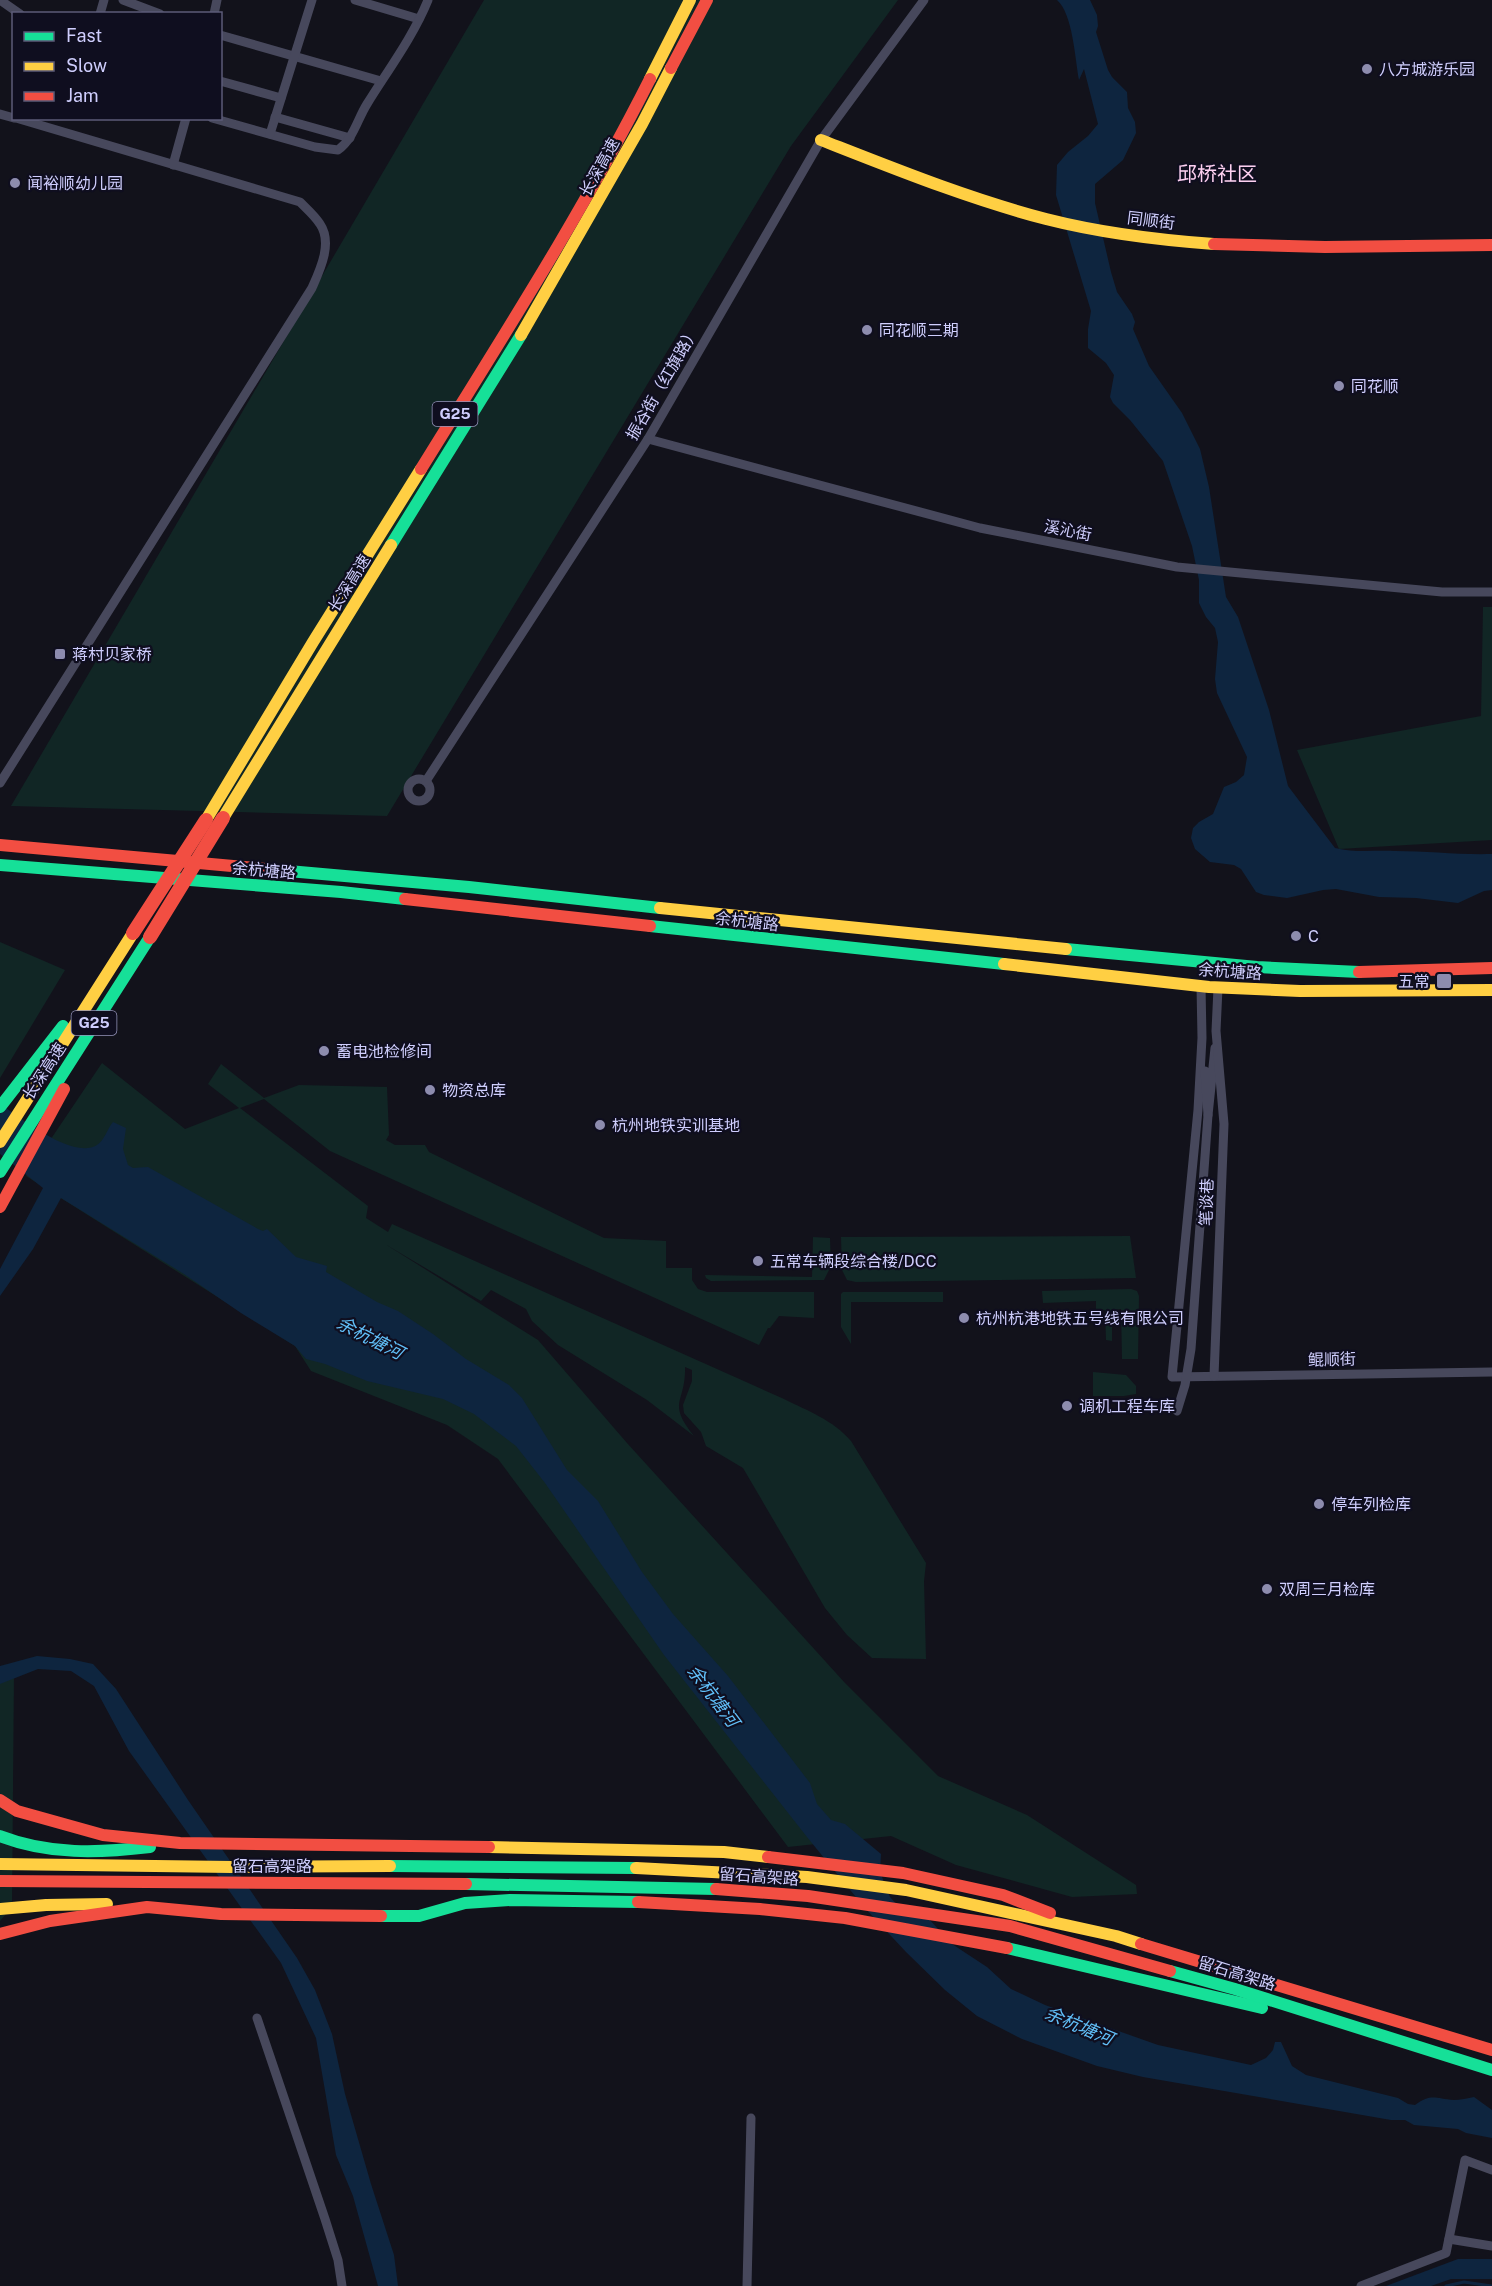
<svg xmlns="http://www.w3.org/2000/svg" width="1492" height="2286" font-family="'Public Sans','Noto Sans SC',sans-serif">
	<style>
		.green { fill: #112625 }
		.water { fill: #0e253f }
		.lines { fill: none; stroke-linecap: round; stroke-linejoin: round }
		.stream { stroke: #0e253f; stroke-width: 3 }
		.street { stroke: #47485c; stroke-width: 9 }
		.fast { stroke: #16e098; stroke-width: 12 }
		.slow { stroke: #ffcf43; stroke-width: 12 }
		.jam { stroke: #f24e42; stroke-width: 12 }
		.street-bridge { stroke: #47485c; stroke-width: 9 }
		.jam-bridge { stroke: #f24e42; stroke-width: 14 }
		.poi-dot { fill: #8d8cae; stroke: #0f0e1f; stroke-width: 2 }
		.labels { text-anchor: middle; stroke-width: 4.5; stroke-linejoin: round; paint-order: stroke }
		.shield { fill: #0f0e1f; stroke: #9594ba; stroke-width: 1.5 }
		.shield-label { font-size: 15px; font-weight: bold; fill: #cfcefd }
		.poi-label { font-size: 16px; fill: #cfcefd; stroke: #0f0e1f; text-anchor: start }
		.street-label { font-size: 16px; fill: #cfcefd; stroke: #0f0e1f }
		.water-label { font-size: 18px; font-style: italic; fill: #61bff8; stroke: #0f0e1f }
		.quarter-label { font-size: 20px; fill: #fdd0f0; stroke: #0f0e1f }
	</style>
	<rect width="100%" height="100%" fill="#12121b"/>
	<g class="green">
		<path d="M484,0H898L791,146L387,816L11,806Z"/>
		<path d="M1483,607H1492V840L1339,849L1297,750L1481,716Z"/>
		<path d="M0,942L65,970L0,1078Z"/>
		<path d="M102,1063L185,1129L239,1108L208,1084L221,1064L264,1098L299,1085L387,1087L389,1135L386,1140L395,1145H425L429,1152L604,1238L666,1241V1268H692V1280L698,1289L707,1292H814V1318L779,1316L770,1328H768L759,1345L330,1151L264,1099L240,1108L368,1206L366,1218L388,1232L392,1224L784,1399C808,1411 833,1420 851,1441L926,1563L924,1581L926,1659L872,1658L847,1635L825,1608L743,1468L706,1446L701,1432L684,1413L683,1405L692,1381V1370L685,1367C686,1404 666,1401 694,1436L647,1400L558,1345L532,1321L526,1309L491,1290L481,1301L385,1244L538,1340L627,1443L845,1683L938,1776L1027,1815L1136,1885L1137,1894L1072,1897L956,1865L891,1836L788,1847L498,1459L447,1425L311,1371L295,1346L26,1176Z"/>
		<path d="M1130,1236L1136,1278L856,1282L847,1280L842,1270L841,1237Z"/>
		<path d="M813,1237L830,1238L831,1266L824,1280L711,1281L706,1278L705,1275L812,1277Z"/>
		<path d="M1131,1289L1137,1291L1139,1296L1138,1359H1122L1121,1309L1112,1310V1341L1106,1340L1105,1310L1096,1309V1301L1043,1303L1042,1291Z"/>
		<path d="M843,1292H943V1302H851V1344L841,1327V1294Z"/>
		<path d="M1093,1372L1126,1375L1136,1386V1394L1124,1396H1093Z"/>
		<path d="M0,1666L14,1671L12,1907L0,1921Z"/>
	</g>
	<g class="water">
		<path d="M1057,0H1090L1097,15L1098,26L1096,32L1108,70L1112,77L1127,92L1128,108L1135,122L1136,133L1123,160L1095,184V203L1111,272L1117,292L1132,314L1135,322L1133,329L1149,366L1182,413L1200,449L1209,487L1226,597L1238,617L1269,710L1288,786L1335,848C1355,853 1374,850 1395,851C1428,851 1459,855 1492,854V890L1484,891L1458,903L1416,898L1379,897L1336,889L1323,890L1287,898L1264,895L1256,892L1241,869L1234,865L1210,862L1195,849L1191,838L1193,828L1199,822L1213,814L1224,787L1236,782L1244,775L1247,757L1217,693L1215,679L1218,642L1215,628L1206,617L1199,603V580L1192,546L1163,461L1130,420L1113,403L1110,397L1114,375L1106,363L1088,348V329L1091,311L1056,195L1057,165L1068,152L1088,136L1098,124L1084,69L1079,80C1075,59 1073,14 1057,0Z"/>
		<path d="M0,1104C20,1117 72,1160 97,1145C105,1140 107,1129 113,1122L126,1128L123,1149L128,1165L133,1168L148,1167L258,1229L263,1231L267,1229L296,1257L327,1266L326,1272L377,1302L398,1311L433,1334L466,1359L509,1385L522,1398L567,1470L598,1501L642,1572L673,1614L728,1676L810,1783L817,1804L831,1820L845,1824L881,1854L880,1872L890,1897L905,1914L928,1918L952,1944L987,1967L1011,1989L1045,2005L1158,2045L1251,2065L1266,2058L1273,2050L1275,2042H1281L1292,2066L1306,2075L1398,2098L1408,2104L1415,2105C1432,2093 1435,2099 1454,2100C1460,2100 1468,2098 1474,2097L1492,2110V2138L1466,2133L1458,2129L1414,2125L1405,2120H1391L1143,2077L1097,2066L1022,2039L977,2016L945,1990L906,1952L864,1907L807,1837L664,1655L545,1483L516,1446L474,1414L443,1399L367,1381L325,1364L306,1359L295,1346L241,1313L184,1274L61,1198L33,1249L0,1296V1269L43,1188L0,1154Z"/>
		<path d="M37,1656L70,1659L93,1664L116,1689L188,1800L297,1958L315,1990L332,2034L345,2094L371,2184L394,2255L398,2286H378L353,2196L336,2155L316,2038L281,1963L129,1751L94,1686L71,1671L38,1669L0,1684V1666Z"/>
		<path d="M1458,2259H1492V2279H1451L1431,2286H1386Z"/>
	</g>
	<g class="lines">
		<path class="stream" d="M1446,2286L1464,2282L1492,2286"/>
		<g class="street">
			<path d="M0,0L20,14"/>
			<path d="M123,0L160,14"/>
			<path d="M355,0L419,19"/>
			<path d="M100,14L104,0"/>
			<path d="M214,14L217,0"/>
			<path d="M220,35L381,81"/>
			<path d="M220,81L281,98"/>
			<path d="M0,114L14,118"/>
			<path d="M275,117L350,138"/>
			<path d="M212,118L315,147L338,150C354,138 357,120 367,104C388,70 413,37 428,0"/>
			<path d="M270,134L312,0"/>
			<path d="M173,165L186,118"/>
			<path d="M648,439L980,528L1177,567L1442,592H1492"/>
			<circle cx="419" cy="790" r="11"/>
			<path d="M426,781L648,439L821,140L924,0"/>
			<path d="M0,783L312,288C320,270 333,243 320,224C315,216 307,209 300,202L16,118"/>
			<path d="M1201,986L1202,1038L1198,1110L1172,1377L1492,1372"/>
			<path d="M1205,1071L1208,1115L1215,1048"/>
			<path d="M1214,1376L1224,1124L1216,1031L1218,988"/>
			<path d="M257,2018L325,2219L338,2260L342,2286"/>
			<path d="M1449,2239L1492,2246"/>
			<path d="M747,2286L751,2118"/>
			<path d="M1361,2286L1446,2253L1465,2160L1492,2170"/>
		</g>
		<g class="fast">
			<path d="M391,545L521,335"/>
			<path d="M0,865L341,892L405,899"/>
			<path d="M277,870L469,887L660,908"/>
			<path d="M650,926L1004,964"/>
			<path d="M1066,949L1257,967L1359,972"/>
			<path d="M0,1107L63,1026"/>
			<path d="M0,1172L150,937"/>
			<path d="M0,1836C49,1855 99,1853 150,1847"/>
			<path d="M390,1866L636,1868"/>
			<path d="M466,1884L716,1889"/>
			<path d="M381,1916H419L465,1903L510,1900L638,1902"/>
			<path d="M1007,1948L1262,2008"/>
			<path d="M1170,1971L1235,1989L1492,2070"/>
		</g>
		<g class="slow">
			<path d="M650,79L690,0"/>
			<path d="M821,140C895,169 969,199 1046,219C1101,233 1158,240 1214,244"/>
			<path d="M521,335L642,124L671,68"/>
			<path d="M223,818L391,545"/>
			<path d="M206,820L313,642L421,469"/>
			<path d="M660,908L1066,949"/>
			<path d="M1004,964L1209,987L1300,991L1492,990"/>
			<path d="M0,1142L133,933"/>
			<path d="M489,1847L724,1852L768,1857"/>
			<path d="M0,1864L232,1867L390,1866"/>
			<path d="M636,1868L807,1877L906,1890L1116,1936L1141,1944"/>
			<path d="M0,1909L46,1905L107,1904"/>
		</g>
		<g class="jam">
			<path d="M671,68L707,0"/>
			<path d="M1214,244L1325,247L1492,245"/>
			<path d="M421,469C500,341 582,214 650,79"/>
			<path d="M0,845L277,870"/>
			<path d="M405,899L650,926"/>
			<path d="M1359,972L1492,968"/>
			<path d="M0,1207L64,1089"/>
			<path d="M0,1800L17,1811L103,1835L180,1843L489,1847"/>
			<path d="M768,1857L903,1873L1003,1895L1050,1913"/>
			<path d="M0,1881L466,1884"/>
			<path d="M716,1889L808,1896L1010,1926L1170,1971"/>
			<path d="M638,1902L760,1909L845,1918L1007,1948"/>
			<path d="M0,1934L50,1921L147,1907L221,1914L381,1916"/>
			<path d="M1141,1944L1492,2050"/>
		</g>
		<path class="street-bridge" d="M1177,1411L1185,1385L1191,1349L1208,1115"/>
		<g class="jam-bridge">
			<path d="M133,933L206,820"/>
			<path d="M150,937L223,818"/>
		</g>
	</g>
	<g class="poi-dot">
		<circle cx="1367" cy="69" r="6"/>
		<circle cx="15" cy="183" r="6"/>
		<circle cx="867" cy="330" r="6"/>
		<circle cx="1339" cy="386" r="6"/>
		<rect x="54" y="648" width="12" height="12" rx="3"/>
		<circle cx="1296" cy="936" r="6"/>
		<rect x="1436" y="973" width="16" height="16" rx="3"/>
		<circle cx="324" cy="1051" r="6"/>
		<circle cx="430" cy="1090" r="6"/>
		<circle cx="600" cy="1125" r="6"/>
		<circle cx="758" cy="1261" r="6"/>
		<circle cx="964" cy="1318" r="6"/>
		<circle cx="1067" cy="1406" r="6"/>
		<circle cx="1319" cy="1504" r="6"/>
		<circle cx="1267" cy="1589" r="6"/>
	</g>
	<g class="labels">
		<g class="shield">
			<rect x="432.5" y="402" width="45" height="24" rx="4.5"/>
			<rect x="71.5" y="1011" width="45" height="24" rx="4.5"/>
		</g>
		<g class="shield-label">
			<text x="455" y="419">G25</text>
			<text x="94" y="1028">G25</text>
		</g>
		<g class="poi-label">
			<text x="1379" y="75">八方城游乐园</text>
			<text x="27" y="189">闻裕顺幼儿园</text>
			<text x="879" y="336">同花顺三期</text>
			<text x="1351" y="392">同花顺</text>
			<text x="72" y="660">蒋村贝家桥</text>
			<text x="1308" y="942">C</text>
			<text x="1430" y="987" text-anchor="end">五常</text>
			<text x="336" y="1057">蓄电池检修间</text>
			<text x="442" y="1096">物资总库</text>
			<text x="612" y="1131">杭州地铁实训基地</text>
			<text x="770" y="1267">五常车辆段综合楼/DCC</text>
			<text x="976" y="1324">杭州杭港地铁五号线有限公司</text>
			<text x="1079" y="1412">调机工程车库</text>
			<text x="1331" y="1510">停车列检库</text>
			<text x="1279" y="1595">双周三月检库</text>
		</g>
		<g class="street-label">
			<text transform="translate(599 167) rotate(-61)" y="6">长深高速</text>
			<text transform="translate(1151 220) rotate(7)" y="6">同顺街</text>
			<text transform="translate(662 383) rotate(-60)" y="6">振谷街（红旗路）</text>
			<text transform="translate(1068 530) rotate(11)" y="6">溪沁街</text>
			<text transform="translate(349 583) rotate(-58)" y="6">长深高速</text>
			<text transform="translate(264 870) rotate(5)" y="6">余杭塘路</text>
			<text transform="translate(747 921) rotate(6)" y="6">余杭塘路</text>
			<text transform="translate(1230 971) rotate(4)" y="6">余杭塘路</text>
			<text transform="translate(44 1071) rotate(-57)" y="6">长深高速</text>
			<text transform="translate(1206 1202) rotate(-88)" y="6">笔谈巷</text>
			<text transform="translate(1332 1359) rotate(-1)" y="6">鲲顺街</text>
			<text x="272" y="1872">留石高架路</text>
			<text transform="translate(759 1876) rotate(4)" y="6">留石高架路</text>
			<text transform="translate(1237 1973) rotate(17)" y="6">留石高架路</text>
		</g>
		<g class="water-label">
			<text transform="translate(370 1338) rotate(27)" y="6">余杭塘河</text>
			<text transform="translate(713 1696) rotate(53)" y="6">余杭塘河</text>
			<text transform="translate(1079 2026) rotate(23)" y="6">余杭塘河</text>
		</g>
		<g class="quarter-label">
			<text x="1217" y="181">邱桥社区</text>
		</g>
	</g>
	<rect x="12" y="12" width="210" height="108" fill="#0f0e1f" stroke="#5c5b78" stroke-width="1.5"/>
	<rect x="24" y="32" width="30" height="9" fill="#16e098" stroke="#5c5b78" stroke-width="1.5"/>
	<text x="66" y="42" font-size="18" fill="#cfcefd">Fast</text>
	<rect x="24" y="62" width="30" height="9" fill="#ffcf43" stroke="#5c5b78" stroke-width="1.5"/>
	<text x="66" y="72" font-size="18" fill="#cfcefd">Slow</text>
	<rect x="24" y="92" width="30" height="9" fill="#f24e42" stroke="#5c5b78" stroke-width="1.5"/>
	<text x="66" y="102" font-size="18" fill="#cfcefd">Jam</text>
</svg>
